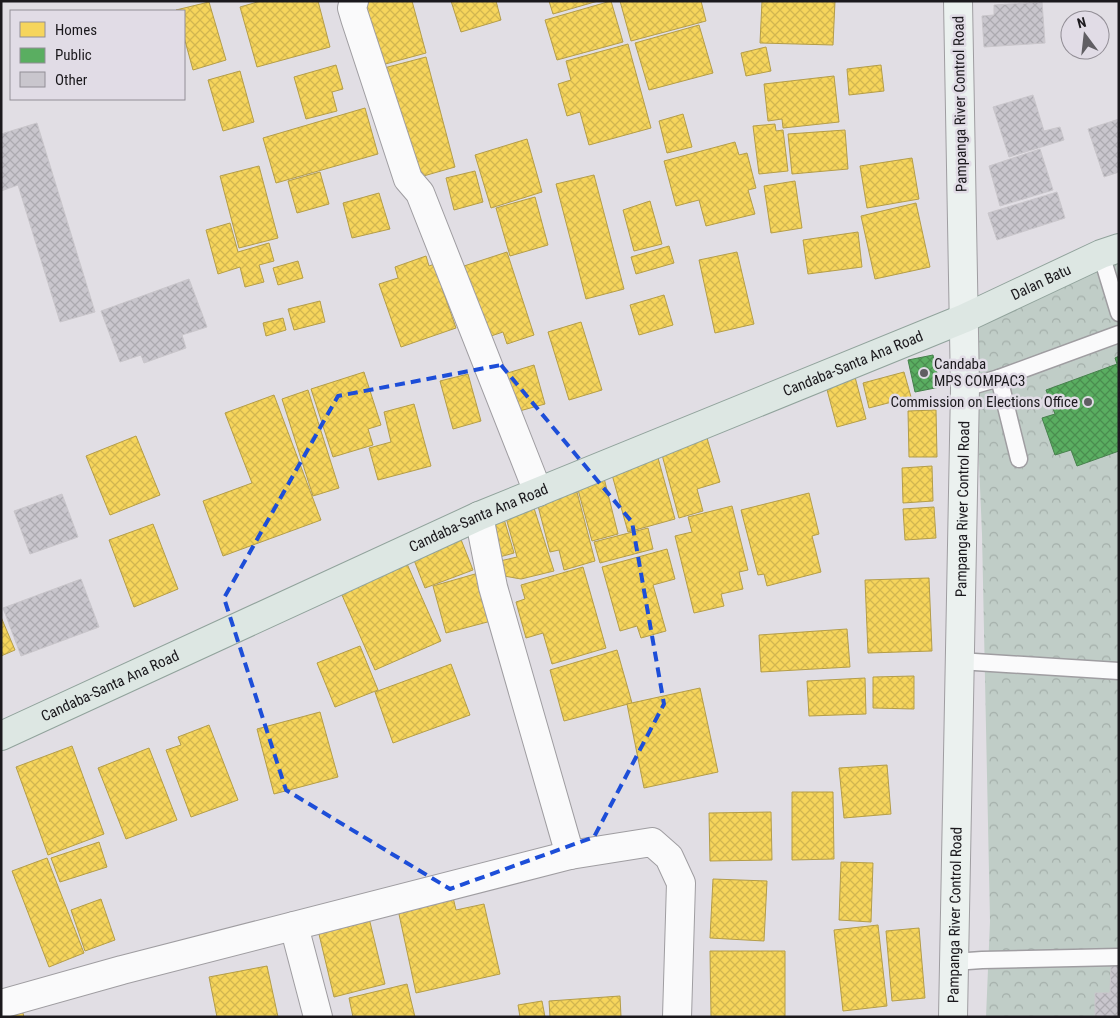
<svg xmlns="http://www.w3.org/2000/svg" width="1120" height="1018" font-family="'Roboto Condensed',sans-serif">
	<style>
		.park { fill: url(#park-crowns) }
		.homes { fill: url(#homes-cross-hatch); stroke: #b49d49 }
		.public { fill: url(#public-cross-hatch); stroke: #47814d }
		.building { fill: url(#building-cross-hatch); stroke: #c9c6cb }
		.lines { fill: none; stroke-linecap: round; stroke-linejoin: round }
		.service-casing { stroke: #9f9da1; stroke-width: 19 }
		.minor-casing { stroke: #9f9da1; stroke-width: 30 }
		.secondary-casing { stroke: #9f9da1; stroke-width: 30 }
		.primary-casing { stroke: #91a39c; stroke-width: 30 }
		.service { stroke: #fafafb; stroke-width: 16 }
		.minor { stroke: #fafafb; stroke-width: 28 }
		.secondary { stroke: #ebf1ef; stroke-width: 28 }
		.primary { stroke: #dde7e3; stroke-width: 28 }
		.marked { fill: none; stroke: #1d4ed8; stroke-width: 4; stroke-dasharray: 10 6; stroke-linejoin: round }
		.poi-dot { fill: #605e63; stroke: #e1dce6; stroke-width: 2 }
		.labels { text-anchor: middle; stroke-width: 5; stroke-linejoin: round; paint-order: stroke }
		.street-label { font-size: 15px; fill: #1b191d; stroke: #e1dce6 }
		.poi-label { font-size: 15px; fill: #1b191d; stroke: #e1dce6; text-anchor: start }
	</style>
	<defs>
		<pattern id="park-crowns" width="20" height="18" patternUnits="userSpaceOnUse" patternTransform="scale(1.25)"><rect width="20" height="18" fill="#c0cdc7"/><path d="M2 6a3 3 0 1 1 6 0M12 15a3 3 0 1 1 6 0" fill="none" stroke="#a4afaa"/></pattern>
		<pattern id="homes-cross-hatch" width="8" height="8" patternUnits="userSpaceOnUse" patternTransform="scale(1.25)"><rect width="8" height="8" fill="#f6d55c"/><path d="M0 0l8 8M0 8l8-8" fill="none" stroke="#d2b650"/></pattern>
		<pattern id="public-cross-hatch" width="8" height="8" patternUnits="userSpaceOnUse" patternTransform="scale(1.25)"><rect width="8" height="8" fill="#5aae61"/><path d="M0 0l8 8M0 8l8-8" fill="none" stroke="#4a8d4f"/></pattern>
		<pattern id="building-cross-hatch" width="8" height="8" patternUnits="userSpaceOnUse" patternTransform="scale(1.25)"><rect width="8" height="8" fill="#c9c6cd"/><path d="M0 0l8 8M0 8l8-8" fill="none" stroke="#acaab0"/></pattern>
	</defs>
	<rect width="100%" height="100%" fill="#e1dee4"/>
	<path class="park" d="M1119,260V1017H986L990,921L982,534L973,321Z"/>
	<g class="homes">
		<path d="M261,1H318L330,47L257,67L240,7Z"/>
		<path d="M370,1H412L426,53L378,66L361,4Z"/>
		<path d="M451,1H496L501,20L461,32Z"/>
		<path d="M549,1H598L553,14Z"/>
		<path d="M611,1L623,42L557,60L545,20Z"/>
		<path d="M620,1H701L706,21L631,41Z"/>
		<path d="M762,1H835L833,45L760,43Z"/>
		<path d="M209,2L226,60L193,70L184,37V11L176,10Z"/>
		<path d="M699,25L713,73L649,90L635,43Z"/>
		<path d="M628,44L651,128L589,145L580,112L567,116L558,84L571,80L566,61Z"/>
		<path d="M766,47L771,71L746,76L741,53Z"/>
		<path d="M426,57L455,167L413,179L384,68Z"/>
		<path d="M336,65L343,89L332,92L337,111L306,119L294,77Z"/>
		<path d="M881,65L884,91L849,95L847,69Z"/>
		<path d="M240,71L254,122L223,131L208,80Z"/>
		<path d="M834,76L839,122L783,128L782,119L768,121L764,84Z"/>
		<path d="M365,108L378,154L276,183L263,138Z"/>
		<path d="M683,114L692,147L667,153L659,121Z"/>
		<path d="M775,124L776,131L783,130L788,171L759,174L753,126Z"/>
		<path d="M845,130L848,169L792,174L788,134Z"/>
		<path d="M527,139L542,192L491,208L475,155Z"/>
		<path d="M735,142L739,155L747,153L756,188L748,190L755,214L706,226L699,200L676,206L664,161Z"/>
		<path d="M912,158L919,199L867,208L860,166Z"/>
		<path d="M259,166L278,238L239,248L220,176Z"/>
		<path d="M475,171L483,202L454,210L446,178Z"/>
		<path d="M320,172L329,204L297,213L288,181Z"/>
		<path d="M594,175L624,289L586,299L556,184Z"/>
		<path d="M795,181L802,228L771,233L764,186Z"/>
		<path d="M379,193L390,229L352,238L343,203Z"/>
		<path d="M535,197L548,245L510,256L496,208Z"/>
		<path d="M650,201L662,244L634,251L623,210Z"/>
		<path d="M916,203L930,267L875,279L861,216Z"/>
		<path d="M230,223L238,252L269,243L274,261L259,265L264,282L245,287L240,267L218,274L206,230Z"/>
		<path d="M858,232L862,267L808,274L803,240Z"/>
		<path d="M669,246L674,263L636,274L631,257Z"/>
		<path d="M507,252L534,335L507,344L503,332L485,338L461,267Z"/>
		<path d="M737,252L754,324L715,333L699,260Z"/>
		<path d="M426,256L429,266L443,261L451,285L442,288L456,328L401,347L379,284L398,278L395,267Z"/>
		<path d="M298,261L303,278L278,285L273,268Z"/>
		<path d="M664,295L673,325L639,335L630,305Z"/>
		<path d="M320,301L325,322L294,330L288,309Z"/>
		<path d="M283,318L286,330L266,336L263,323Z"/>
		<path d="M581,322L602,390L569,400L548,332Z"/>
		<path d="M534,365L545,404L512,413L501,375Z"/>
		<path d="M364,372L381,425L368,429L373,445L333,457L311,389Z"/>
		<path d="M904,372L911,397L869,408L863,383Z"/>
		<path d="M468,374L481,421L453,429L440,381Z"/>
		<path d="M855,377L866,419L837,427L826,386Z"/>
		<path d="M308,390L339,488L313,496L282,399Z"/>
		<path d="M274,395L321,520L223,556L203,501L252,483L225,413Z"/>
		<path d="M414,404L431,466L378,480L369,448L391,442L384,412Z"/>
		<path d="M936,410L937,457H909L908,411Z"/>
		<path d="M136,436L160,495L110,515L86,456Z"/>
		<path d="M707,438L720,482L697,489L703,511L679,518L661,451Z"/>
		<path d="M658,458L675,519L628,532L611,471Z"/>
		<path d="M932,466L933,501L903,503L902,468Z"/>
		<path d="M604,478L618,534L592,541L577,486Z"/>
		<path d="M577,492L595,561L564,570L559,550L550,552L537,502Z"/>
		<path d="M809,493L819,534L812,536L821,572L767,586L764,574L758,575L741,510Z"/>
		<path d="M533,505L554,571L521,579L504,576L500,561L517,557L505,514Z"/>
		<path d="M732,506L748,570L739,572L743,589L721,594L724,606L694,613L675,536L692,532L688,517Z"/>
		<path d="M934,507L936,538L905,540L903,509Z"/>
		<path d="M504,519L514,553L496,558L487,524Z"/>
		<path d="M153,524L178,589L134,607L109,540Z"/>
		<path d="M648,528L653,549L600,563L594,542Z"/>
		<path d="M460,537L473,570L425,588L412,555Z"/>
		<path d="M667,549L675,579L653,585L666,631L641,638L637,626L620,631L602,567Z"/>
		<path d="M404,557L441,641L375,670L338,586Z"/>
		<path d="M583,567L606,648L552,664L543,633L526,638L516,602L525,599L521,585Z"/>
		<path d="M482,572L495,620L446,633L433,586Z"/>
		<path d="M929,578L932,651L868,653L865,580Z"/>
		<path d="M1,617L15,650L1,656Z"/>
		<path d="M847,629L850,667L761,672L759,635Z"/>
		<path d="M360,646L378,690L335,707L317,663Z"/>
		<path d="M617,650L632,703L564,721L550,670Z"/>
		<path d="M451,664L470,715L393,743L375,692Z"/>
		<path d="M914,676V709L873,708V677Z"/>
		<path d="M865,678L866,714L809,716L807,681Z"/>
		<path d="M700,688L718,772L644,788L627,704Z"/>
		<path d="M320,712L338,777L274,794L257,729Z"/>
		<path d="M209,725L238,800L191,817L166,750L181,745L178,737Z"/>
		<path d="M72,746L104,834L48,855L16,767Z"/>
		<path d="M149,748L177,820L126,839L98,768Z"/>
		<path d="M887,765L891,814L844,818L839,768Z"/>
		<path d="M792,792H833L834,859L792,860Z"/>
		<path d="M771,812L772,860L710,861L709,813Z"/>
		<path d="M99,842L107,867L60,882L51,858Z"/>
		<path d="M47,858L84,953L49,967L12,871Z"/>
		<path d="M841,862L873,863L871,922L839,920Z"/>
		<path d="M713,879L767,881L764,941L710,938Z"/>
		<path d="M452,893L456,910L484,904L500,974L416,993L397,905Z"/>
		<path d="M101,899L115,940L85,951L71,910Z"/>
		<path d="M369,918L385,984L334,997L318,930Z"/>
		<path d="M878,925L887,1006L843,1011L834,930Z"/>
		<path d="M919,928L925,998L892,1001L886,931Z"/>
		<path d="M710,951H785V1017H711Z"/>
		<path d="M267,966L278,1017H217L209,977Z"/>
		<path d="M407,984L415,1017H353L349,998Z"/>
		<path d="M620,996L621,1017H550L549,1001Z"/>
		<path d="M542,1001L545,1017H520L518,1005Z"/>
		<path d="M21,1006L24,1017H1Z"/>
	</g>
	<g class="public">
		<path d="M933,355L940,387L915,392L908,360Z"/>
		<path d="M1119,356V451L1077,466L1071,450L1055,455L1042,418L1055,414L1046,390L1117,364L1115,358Z"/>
	</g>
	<g class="building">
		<path d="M1042,2L1045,43L984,47L982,16L994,15V5Z"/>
		<path d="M1033,95L1044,131L1060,127L1064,140L1009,157L993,107Z"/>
		<path d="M1119,119V172L1104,177L1088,129Z"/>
		<path d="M37,123L95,312L60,322L18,185L1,191V134Z"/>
		<path d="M1040,149L1053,190L1000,206L989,166Z"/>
		<path d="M1057,192L1065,218L997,240L988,213Z"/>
		<path d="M189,279L207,327L182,335L186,348L144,363L141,355L120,362L101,311Z"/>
		<path d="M62,494L78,537L30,554L14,511Z"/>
		<path d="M81,579L99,627L21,656L3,608Z"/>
		<path d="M1111,964H1119V1017H1095V993H1110Z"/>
	</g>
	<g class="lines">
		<defs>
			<g id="service">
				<path d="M1101,254L1119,313"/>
				<path d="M965,388L999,378"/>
				<path d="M1019,459L999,378L1119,334"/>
				<path d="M959,661L1119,671"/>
				<path d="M954,962L982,960L1119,957"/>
			</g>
			<g id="minor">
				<path d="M354,1L352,8L355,18L408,179L420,193L538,492"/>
				<path d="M479,516L493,587L570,855"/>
				<path d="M294,926L318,1017"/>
				<path d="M1,1004L122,970L570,855L652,842L669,857L681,883L677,1017"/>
			</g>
			<g id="secondary">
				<path id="s1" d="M953,1017L965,388L958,1"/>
			</g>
			<g id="primary">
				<path id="s2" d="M1,736L479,516L965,318L1101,254L1119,248"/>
			</g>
		</defs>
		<use href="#service" class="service-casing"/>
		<use href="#minor" class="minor-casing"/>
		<use href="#secondary" class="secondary-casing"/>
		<use href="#primary" class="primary-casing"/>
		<use href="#service" class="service"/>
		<use href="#minor" class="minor"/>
		<use href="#secondary" class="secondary"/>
		<use href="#primary" class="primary"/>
	</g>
	<path class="marked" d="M501,365L632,522L664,704L594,837L450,889L286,790L224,598L338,396Z"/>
	<g class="poi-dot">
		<circle cx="924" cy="373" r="5"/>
		<circle cx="1088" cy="402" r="5"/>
	</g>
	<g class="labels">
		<g class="street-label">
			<text transform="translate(960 104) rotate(-91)" y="5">Pampanga River Control Road</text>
			<text dy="5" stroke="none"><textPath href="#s2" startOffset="1135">Dalan Batu</textPath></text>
			<text dy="5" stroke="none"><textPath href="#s2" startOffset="930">Candaba-Santa Ana Road</textPath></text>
			<text dy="5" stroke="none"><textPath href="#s1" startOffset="508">Pampanga River Control Road</textPath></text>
			<text dy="5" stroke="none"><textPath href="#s2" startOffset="525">Candaba-Santa Ana Road</textPath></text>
			<text dy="5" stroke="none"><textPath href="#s2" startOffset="120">Candaba-Santa Ana Road</textPath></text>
			<text dy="5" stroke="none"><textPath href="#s1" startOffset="102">Pampanga River Control Road</textPath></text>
		</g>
		<g class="poi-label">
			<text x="934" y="369">Candaba<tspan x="934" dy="17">MPS COMPAC3</tspan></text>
			<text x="1078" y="407" text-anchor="end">Commission on Elections Office</text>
		</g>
	</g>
	<rect width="1120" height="1018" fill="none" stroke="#1b191d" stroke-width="5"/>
	<rect x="10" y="10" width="175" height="90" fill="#e1dce6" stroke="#928e96"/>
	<rect x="20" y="22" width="25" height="15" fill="#f6d55c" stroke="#928e96"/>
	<text x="55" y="35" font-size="15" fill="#1b191d">Homes</text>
	<rect x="20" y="48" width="25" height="15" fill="#5aae61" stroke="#928e96"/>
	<text x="55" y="60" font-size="15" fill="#1b191d">Public</text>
	<rect x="20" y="72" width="25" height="15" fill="#c9c6cd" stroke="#928e96"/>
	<text x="55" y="85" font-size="15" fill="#1b191d">Other</text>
	<g transform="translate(1085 35) rotate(345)"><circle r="24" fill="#e1dce6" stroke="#928e96"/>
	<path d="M0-4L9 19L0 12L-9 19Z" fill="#605e63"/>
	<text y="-8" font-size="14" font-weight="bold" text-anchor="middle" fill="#1b191d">N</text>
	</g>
</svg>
